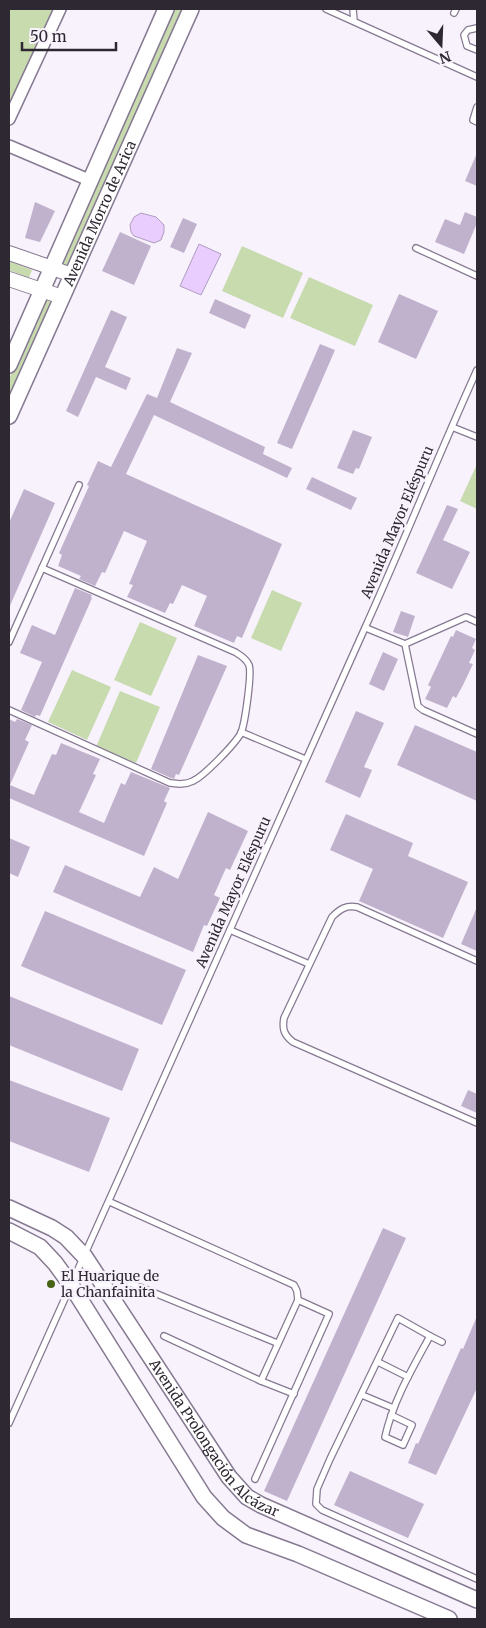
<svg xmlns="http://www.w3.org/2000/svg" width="486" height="1628" font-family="Merriweather,serif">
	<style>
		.green { fill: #c8dbaf }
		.water { fill: #e8cdfe; stroke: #b09cc1 }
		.building { fill: #c0b2cc }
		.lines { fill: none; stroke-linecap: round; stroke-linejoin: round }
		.service-casing { stroke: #867991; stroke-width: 8 }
		.minor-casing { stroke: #867991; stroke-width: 14 }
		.tertiary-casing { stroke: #867991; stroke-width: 16 }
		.secondary-casing { stroke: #867991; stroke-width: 18 }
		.service { stroke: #fff; stroke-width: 5.5 }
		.minor { stroke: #fff; stroke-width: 11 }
		.tertiary { stroke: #fff; stroke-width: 14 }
		.secondary { stroke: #fff; stroke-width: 15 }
		.poi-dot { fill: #476314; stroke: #f8f2fd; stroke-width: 2 }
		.labels { text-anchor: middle; stroke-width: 5; stroke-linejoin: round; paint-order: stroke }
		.street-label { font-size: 14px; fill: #2e2832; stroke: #f8f2fd }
		.poi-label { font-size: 14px; fill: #2e2832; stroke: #f8f2fd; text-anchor: start }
	</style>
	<rect width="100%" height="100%" fill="#f8f2fd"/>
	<g class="green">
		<path d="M9,9H54L9,112Z"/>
		<path d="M173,9H183L69,267L59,262Z"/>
		<path d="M242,246L303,273L283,318L222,291Z"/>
		<path d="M9,261L32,270L29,278L9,270Z"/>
		<path d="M309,277L373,305L355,346L290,318Z"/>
		<path d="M44,299L55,303L9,406V379Z"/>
		<path d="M477,464V509L460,501Z"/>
		<path d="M272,590L302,603L281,651L251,638Z"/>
		<path d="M140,622L177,638L151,696L114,680Z"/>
		<path d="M72,670L111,687L87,740L48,722Z"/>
		<path d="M120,691L160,707L136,763L96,747Z"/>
	</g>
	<g class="water">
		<path d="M141,213L156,217L164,225V232L161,240L154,243L134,236L131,232L130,225L134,217Z"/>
		<path d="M199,244L221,254L201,295L180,286Z"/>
	</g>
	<g class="building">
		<path d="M477,153V186L465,181Z"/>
		<path d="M35,202L55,211L40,242L25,238Z"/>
		<path d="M465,212L477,217V223L464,254L435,242L445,219L460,225Z"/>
		<path d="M183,218L197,224L184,253L170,247Z"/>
		<path d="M120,232L151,246L134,285L102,271Z"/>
		<path d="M399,294L438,311L416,359L378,342Z"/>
		<path d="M215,299L251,315L245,329L209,313Z"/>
		<path d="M111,310L127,317L105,367L131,378L126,390L96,377L78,417L66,411Z"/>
		<path d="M320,344L335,350L292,449L277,443Z"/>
		<path d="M177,348L192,353L170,402L265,447L263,454L292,468L287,478L154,415L126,474L282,544L242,638L237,636L234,643L194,626L207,596L182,585L173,604L170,603L165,613L127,597L133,585L129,584L147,541L124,531L105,573L102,572L95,586L79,579L81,576L58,566L62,555L59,553L89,486L87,485L98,461L111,467L147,394L157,398Z"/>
		<path d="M353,430L372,437L359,469L356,468L353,474L337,468Z"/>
		<path d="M312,477L357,498L351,510L306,489Z"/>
		<path d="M24,489L55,503L9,608V523Z"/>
		<path d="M447,505L458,509L443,540L470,552L452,589L416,573Z"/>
		<path d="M75,588L92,595L91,597L92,598L40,716L36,715L35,717L21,710L42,662L20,653L32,625L55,635Z"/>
		<path d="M401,611L415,616L408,637L393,632Z"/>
		<path d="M456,630L476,639L472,648L475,650L469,663L473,664L463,685L456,698L453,696L447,708L425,699L431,687L428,685L451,636L453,637Z"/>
		<path d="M383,652L398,659L384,691L369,684Z"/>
		<path d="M198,655L227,666L179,775L176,774L174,779L171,778L151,769Z"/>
		<path d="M356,711L384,723L364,767L372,770L360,798L325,782Z"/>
		<path d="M9,719L15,722L17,719L32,725L25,740L29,742L10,785L34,795L52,754L56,755L61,743L100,759L93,774L96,775L79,812L104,823L121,783L125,785L131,772L170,788L164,801L167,803L144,856L9,798Z"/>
		<path d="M415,725L477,752V801L397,765Z"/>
		<path d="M208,812L248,831L230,870L226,868L214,895L220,898L207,926L204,925L193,952L53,892L65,865L140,897L154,867L178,879Z"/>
		<path d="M346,814L413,843L408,856L468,882L443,938L359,901L373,869L330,850Z"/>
		<path d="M9,838L30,847L18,877L9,873Z"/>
		<path d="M477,907V951L461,944Z"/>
		<path d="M45,911L186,970L162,1025L21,966Z"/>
		<path d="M9,996L139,1049L122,1091L9,1045Z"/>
		<path d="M9,1080L110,1118L89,1172L9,1141Z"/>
		<path d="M468,1090L477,1094V1113L461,1106Z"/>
		<path d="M383,1228L406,1238L287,1501L264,1491Z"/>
		<path d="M477,1316V1388L436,1475L408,1463L416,1443L418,1444L461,1348L463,1349Z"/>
		<path d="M350,1471L424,1504L408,1538L334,1505Z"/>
	</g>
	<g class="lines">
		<defs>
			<g id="service">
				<path d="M326,9L477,77"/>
				<path d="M353,9L354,21"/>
				<path d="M454,13L456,9"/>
				<path d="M477,28L468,30L464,35L467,46L477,50"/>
				<path d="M477,107L473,120L477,122"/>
				<path d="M416,248L477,276"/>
				<path d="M452,427L477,437"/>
				<path d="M366,628L405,644L418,706L423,710L477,734"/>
				<path d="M9,642L79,485"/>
				<path d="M405,644L466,617L477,622"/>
				<path d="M9,710L170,783C178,784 185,785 193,781C204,776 235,744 241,733C245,723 252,674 249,665C246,658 240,655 235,652L42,568"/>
				<path d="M241,732L305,759"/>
				<path d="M230,930L309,964"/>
				<path d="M477,961L357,907C346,905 340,909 332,917L284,1018C282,1029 284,1035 293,1042L477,1123"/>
				<path d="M110,1202L294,1285L297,1291L298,1300L261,1381"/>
				<path d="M130,1283L277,1343"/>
				<path d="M164,1336L261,1381L294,1394"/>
				<path d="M442,1342L430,1336L398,1318L330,1459L317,1489L316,1504L322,1510L477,1579"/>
				<path d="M378,1362L408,1377"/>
				<path d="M362,1395L393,1408"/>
				<path d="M391,1415L412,1425L403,1445L385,1437C393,1401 412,1369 430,1336"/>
				<path d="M9,1423C128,1159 245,895 364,630C403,544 438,456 477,370"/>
				<path d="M255,1479L329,1314L298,1300"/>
			</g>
			<g id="minor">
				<path d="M9,119L60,9"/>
				<path d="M9,146L89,180"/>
			</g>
			<g id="tertiary">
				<path d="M9,253L72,275"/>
				<path d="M9,279L62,297"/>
			</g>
			<g id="secondary">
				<path d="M9,365L166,9"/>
				<path id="s1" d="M9,416L191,9"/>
				<path id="s2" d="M9,1208L52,1228L66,1237L85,1257L229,1477L247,1497L261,1505L477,1600"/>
				<path d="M9,1231L40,1247L55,1263L71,1285L204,1497L223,1518L246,1535L298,1554L449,1619"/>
			</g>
		</defs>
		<use href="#service" class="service-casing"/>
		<use href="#minor" class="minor-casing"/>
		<use href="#tertiary" class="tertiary-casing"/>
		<use href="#secondary" class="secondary-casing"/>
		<use href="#service" class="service"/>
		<use href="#minor" class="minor"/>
		<use href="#tertiary" class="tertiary"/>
		<use href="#secondary" class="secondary"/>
	</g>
	<circle class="poi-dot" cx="51" cy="1284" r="5"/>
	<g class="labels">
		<g class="street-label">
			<text dy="5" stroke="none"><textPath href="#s1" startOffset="222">Avenida Morro de Arica</textPath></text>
			<text transform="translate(397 522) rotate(-67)" y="5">Avenida Mayor Eléspuru</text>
			<text transform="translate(233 892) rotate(-66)" y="5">Avenida Mayor Eléspuru</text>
			<text dy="5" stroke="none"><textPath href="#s2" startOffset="316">Avenida Prolongación Alcázar</textPath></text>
		</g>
		<g class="poi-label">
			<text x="61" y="1281">El Huarique de<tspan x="61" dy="16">la Chanfainita</tspan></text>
		</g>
	</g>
	<rect width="486" height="1628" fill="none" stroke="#2e2832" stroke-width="20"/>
	<g transform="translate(441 45) rotate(161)" stroke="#f8f2fd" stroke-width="4" paint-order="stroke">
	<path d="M0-4L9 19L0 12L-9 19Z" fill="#2e2832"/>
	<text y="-8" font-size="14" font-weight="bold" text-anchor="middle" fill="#2e2832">N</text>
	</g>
	<path d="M22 42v8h94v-8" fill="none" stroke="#2e2832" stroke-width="2.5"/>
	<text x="30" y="42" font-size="15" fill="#2e2832" stroke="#f8f2fd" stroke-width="4" paint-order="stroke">50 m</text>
</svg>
